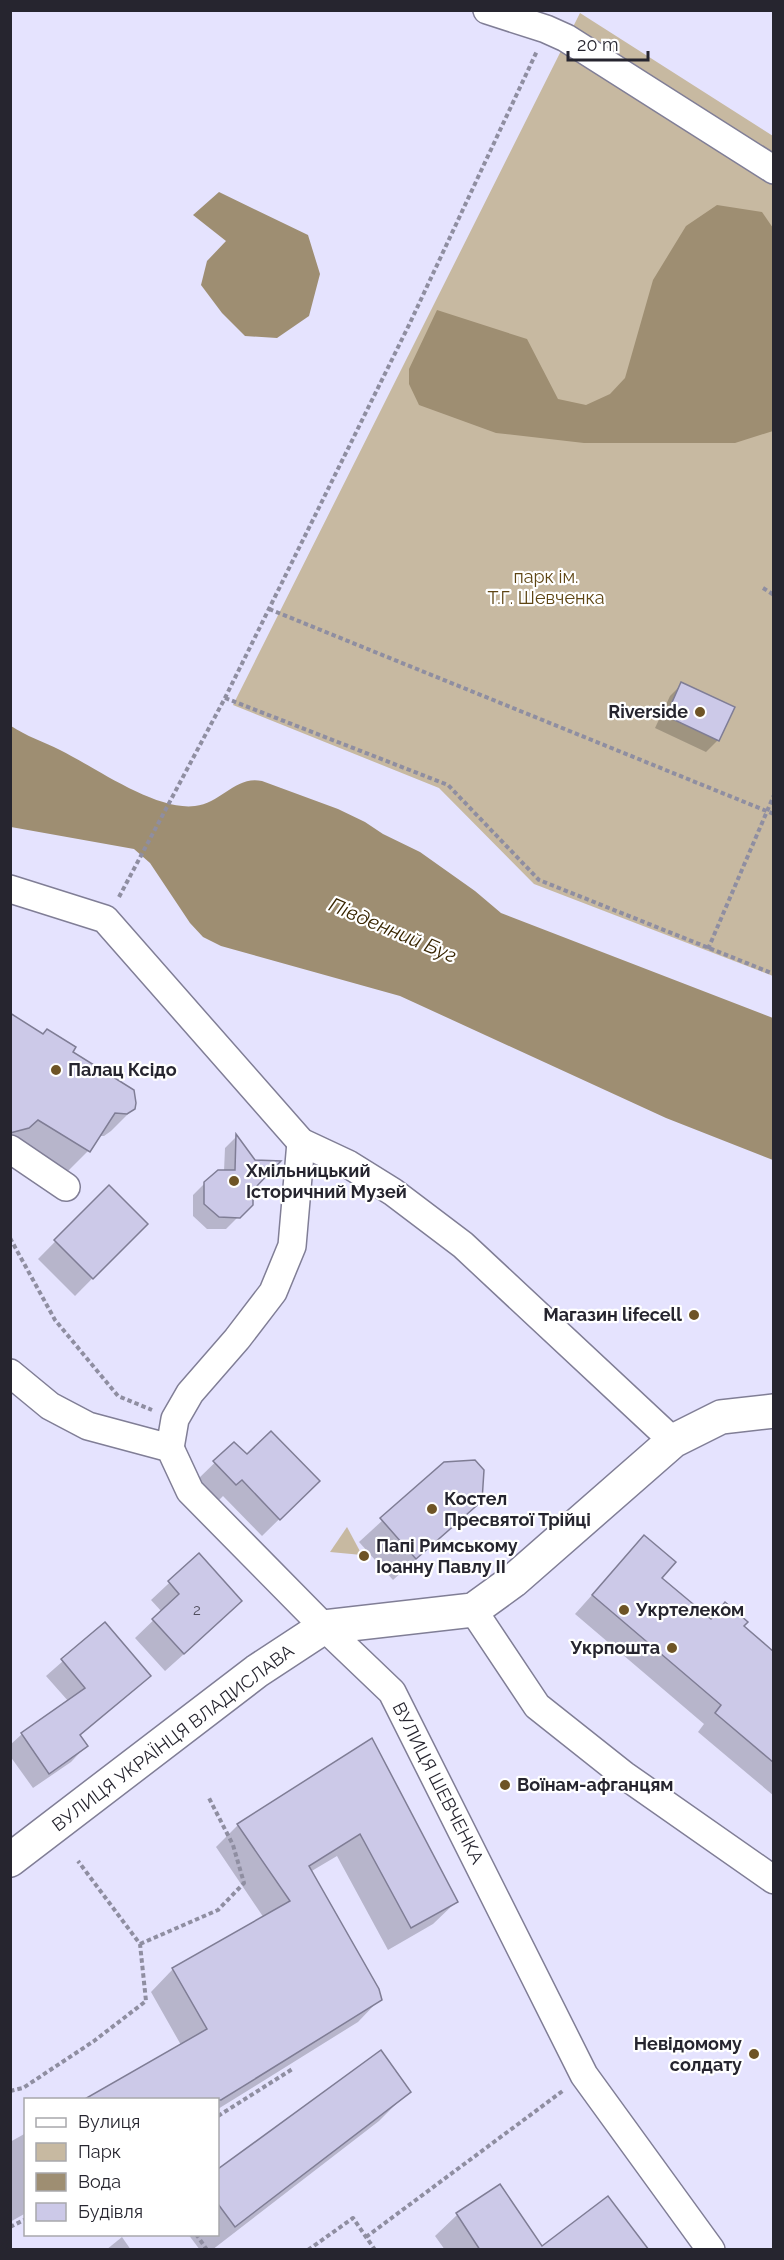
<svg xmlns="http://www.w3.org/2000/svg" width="784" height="2260" font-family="Raleway,sans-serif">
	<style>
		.green { fill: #c7b9a1 }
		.water { fill: #9e8e72 }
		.shadow { fill: #0003 }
		.building { fill: #ccc9e8; stroke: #7f7d95; stroke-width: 1.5 }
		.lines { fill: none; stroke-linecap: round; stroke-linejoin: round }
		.minor-casing { stroke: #807e96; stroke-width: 30 }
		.major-casing { stroke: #807e96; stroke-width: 36 }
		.path { stroke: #8f8ea1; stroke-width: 4; stroke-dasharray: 4.5 3; stroke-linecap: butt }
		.minor { stroke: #fff; stroke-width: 27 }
		.major { stroke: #fff; stroke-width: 33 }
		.poi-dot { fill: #6e5426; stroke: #fff; stroke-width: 2 }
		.labels { text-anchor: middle; stroke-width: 4.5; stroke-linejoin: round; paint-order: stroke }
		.number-label { font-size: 15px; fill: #504e5d }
		.park-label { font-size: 18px; fill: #5e4513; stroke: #fff }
		.poi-label { font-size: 18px; font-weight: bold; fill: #26252f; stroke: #fff; text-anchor: start }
		.street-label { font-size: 18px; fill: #26252f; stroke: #fff }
		.water-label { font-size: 20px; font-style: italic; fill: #382500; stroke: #fff }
	</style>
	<rect width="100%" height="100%" fill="#e5e3fe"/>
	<g class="green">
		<path d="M580,13L773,136V976L534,884L439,788L233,705Z"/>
		<path d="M347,1527L362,1555L330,1552Z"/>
	</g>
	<g class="water">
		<path d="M219,192L308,235L320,274L309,316L277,338L245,336L222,313L201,285L207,261L226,241L193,215Z"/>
		<path d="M717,205L762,212L773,228V431L735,443H584L496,433L419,405L409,384V369L437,310L527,339L558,399L586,405L610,394L625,378L653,280L686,226Z"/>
		<path d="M11,726C26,736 44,742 60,750C96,768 156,811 195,806C221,803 236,775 262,781L338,809L365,822L383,834L420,852L475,891L501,913L773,1018V1160L666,1118L400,996L221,946L203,937L190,923L150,863L134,849L11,827Z"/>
	</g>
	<g class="shadow">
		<path d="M682,684L718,740L706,752L655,728L670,696Z"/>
		<path d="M10,1015L71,1053L134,1108L111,1131L104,1136H98L88,1151L66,1173L10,1145Z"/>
		<path d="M236,1137L252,1189L251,1204L226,1229H207L193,1216V1195L205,1183L224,1171L225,1148Z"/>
		<path d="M109,1187L146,1224L75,1296L38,1259Z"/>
		<path d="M234,1444L247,1456L318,1481L262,1536L223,1496L218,1501L197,1480Z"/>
		<path d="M444,1464L480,1501L393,1580L359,1542Z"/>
		<path d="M644,1537L660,1578L709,1620L725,1605L742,1627L774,1654V1796L698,1732L704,1724L575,1614Z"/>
		<path d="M199,1555L223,1619L165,1671L135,1638L162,1612L151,1600Z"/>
		<path d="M105,1624L149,1676L79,1736L86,1746L71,1762L33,1788L10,1756V1745L22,1734L69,1702L46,1676Z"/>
		<path d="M372,1740L456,1902L433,1924L388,1950L337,1856L310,1872L380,1999L358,2022L218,2109V2100L181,2045L151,1992L173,1969L264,1918L216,1847L238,1825Z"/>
		<path d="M381,2052L409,2091L379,2121L212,2250H200L188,2234H218V2171Z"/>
		<path d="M26,2133V2213L10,2222V2142Z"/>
		<path d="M499,2186L542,2249L648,2250H445L435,2236L457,2215Z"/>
		<path d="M122,2237L131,2250H106Z"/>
	</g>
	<g class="building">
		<path d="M681,682L735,707L719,741L666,716Z"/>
		<path d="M10,1013L43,1034L47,1029L76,1047L73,1052L134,1090L136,1103L135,1109L127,1114L115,1113L90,1152L38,1120L29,1128L10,1133Z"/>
		<path d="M236,1134L255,1160L281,1161L253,1190V1205L240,1218L219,1217L204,1204V1182L218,1170H235Z"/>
		<path d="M109,1185L148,1224L93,1279L54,1240Z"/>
		<path d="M271,1431L320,1481L280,1520L242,1480L236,1485L213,1461L234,1442L247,1454Z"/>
		<path d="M475,1460L484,1470L482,1501L416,1559L380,1518L444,1462Z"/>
		<path d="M644,1535L676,1562L662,1578L711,1619L725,1602L748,1622L744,1626L774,1652V1763L715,1713L721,1705L592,1595Z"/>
		<path d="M199,1553L242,1601L184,1654L152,1619L179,1594L168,1581Z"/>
		<path d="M105,1622L151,1676L80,1735L88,1746L49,1774L21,1733L85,1688L61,1659Z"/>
		<path d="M372,1738L458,1902L411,1928L360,1834L309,1866L379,1989L382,2000L221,2100H83L207,2029L172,1968L290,1901L237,1824Z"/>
		<path d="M381,2050L411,2092L235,2227L218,2204V2169Z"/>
		<path d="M500,2184L542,2246L608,2196L649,2250H480L456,2213Z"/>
	</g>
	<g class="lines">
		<defs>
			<g id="minor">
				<path d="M487,10L546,29L566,38L774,170"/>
				<path d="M10,889L105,919L301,1142L348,1164L393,1192L463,1245L673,1441"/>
				<path d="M10,1149L66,1187"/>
				<path d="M10,1373L50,1406L88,1426L170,1448L190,1491L324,1627L392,1692L584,2075L711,2250"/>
				<path d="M170,1448L175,1419L190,1393L237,1339L273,1292L292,1246L301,1142"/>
				<path d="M473,1610L537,1706L624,1775L774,1880"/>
			</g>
			<path id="major" d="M10,1860L257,1671L324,1627L473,1610L513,1581L673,1441L721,1417L774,1411"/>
		</defs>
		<use href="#minor" class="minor-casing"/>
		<use href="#major" class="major-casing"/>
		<g class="path">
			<path d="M763,588L774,595"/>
			<path d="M269,609L774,814"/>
			<path d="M225,698L448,785L539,880L774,974"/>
			<path d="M119,897L225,698L409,325L537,51"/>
			<path d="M708,949L774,795"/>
			<path d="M10,1238L55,1320L118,1396L152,1410"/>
			<path d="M140,1944L218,1910L244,1883L233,1845L209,1798"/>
			<path d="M10,2091L23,2088L94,2041L146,2001L140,1944L78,1861"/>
			<path d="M218,2116L294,2068"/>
			<path d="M10,2227L26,2219"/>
			<path d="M196,2234L207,2250"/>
			<path d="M366,2237L564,2090"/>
			<path d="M308,2250L353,2218L375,2250"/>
		</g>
		<use href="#minor" class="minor"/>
		<use href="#major" class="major"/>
	</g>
	<g class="poi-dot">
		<circle cx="700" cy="712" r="6"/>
		<circle cx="56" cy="1070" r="6"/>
		<circle cx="234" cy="1181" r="6"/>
		<circle cx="694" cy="1315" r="6"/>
		<circle cx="432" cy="1509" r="6"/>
		<circle cx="364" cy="1556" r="6"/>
		<circle cx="624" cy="1610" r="6"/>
		<circle cx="672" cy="1648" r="6"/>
		<circle cx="505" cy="1785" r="6"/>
		<circle cx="754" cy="2054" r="6"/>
	</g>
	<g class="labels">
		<g class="number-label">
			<text x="197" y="1615">2</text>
		</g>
		<g class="park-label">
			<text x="546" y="583">парк ім.<tspan x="546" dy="21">Т.Г. Шевченка</tspan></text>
		</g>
		<g class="poi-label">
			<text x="688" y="718" text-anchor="end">Riverside</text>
			<text x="68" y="1076">Палац Ксідо</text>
			<text x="246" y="1177">Хмільницький<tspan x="246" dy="21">Історичний Музей</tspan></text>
			<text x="682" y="1321" text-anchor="end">Магазин lifecell</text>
			<text x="444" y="1505">Костел<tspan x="444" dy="21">Пресвятої Трійці</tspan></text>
			<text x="376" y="1552">Папі Римському<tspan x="376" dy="21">Іоанну Павлу ІІ</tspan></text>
			<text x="636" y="1616">Укртелеком</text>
			<text x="660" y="1654" text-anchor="end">Укрпошта</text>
			<text x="517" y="1791">Воїнам-афганцям</text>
			<text x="742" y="2050" text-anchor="end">Невідомому<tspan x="742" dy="21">солдату</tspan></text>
		</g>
		<g class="street-label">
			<text transform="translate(173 1738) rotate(-37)" y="6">ВУЛИЦЯ УКРАЇНЦЯ ВЛАДИСЛАВА</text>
			<text transform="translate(438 1783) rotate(63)" y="6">ВУЛИЦЯ ШЕВЧЕНКА</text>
		</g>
		<g class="water-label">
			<text transform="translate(393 930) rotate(23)" y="7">Південний Буг</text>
		</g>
	</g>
	<rect width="784" height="2260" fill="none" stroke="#26252f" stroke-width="24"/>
	<rect x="24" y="2098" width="195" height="138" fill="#ffffff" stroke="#a8a8ac" stroke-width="1.5"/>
	<rect x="36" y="2118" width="30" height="9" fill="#ffffff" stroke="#a8a8ac" stroke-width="1.5"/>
	<text x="78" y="2128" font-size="18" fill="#26252f">Вулиця</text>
	<rect x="36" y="2143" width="30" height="18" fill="#c7b9a1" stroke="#a8a8ac" stroke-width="1.5"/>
	<text x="78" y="2158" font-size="18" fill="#26252f">Парк</text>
	<rect x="36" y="2173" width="30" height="18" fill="#9e8e72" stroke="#a8a8ac" stroke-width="1.5"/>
	<text x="78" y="2188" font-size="18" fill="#26252f">Вода</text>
	<rect x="36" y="2203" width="30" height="18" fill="#ccc9e8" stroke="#a8a8ac" stroke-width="1.5"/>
	<text x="78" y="2218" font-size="18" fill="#26252f">Будівля</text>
	<path d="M568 51v9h80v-9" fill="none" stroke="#26252f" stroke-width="3"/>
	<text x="577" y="51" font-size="18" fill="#26252f" stroke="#ffffff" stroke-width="4.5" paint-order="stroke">20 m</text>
</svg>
